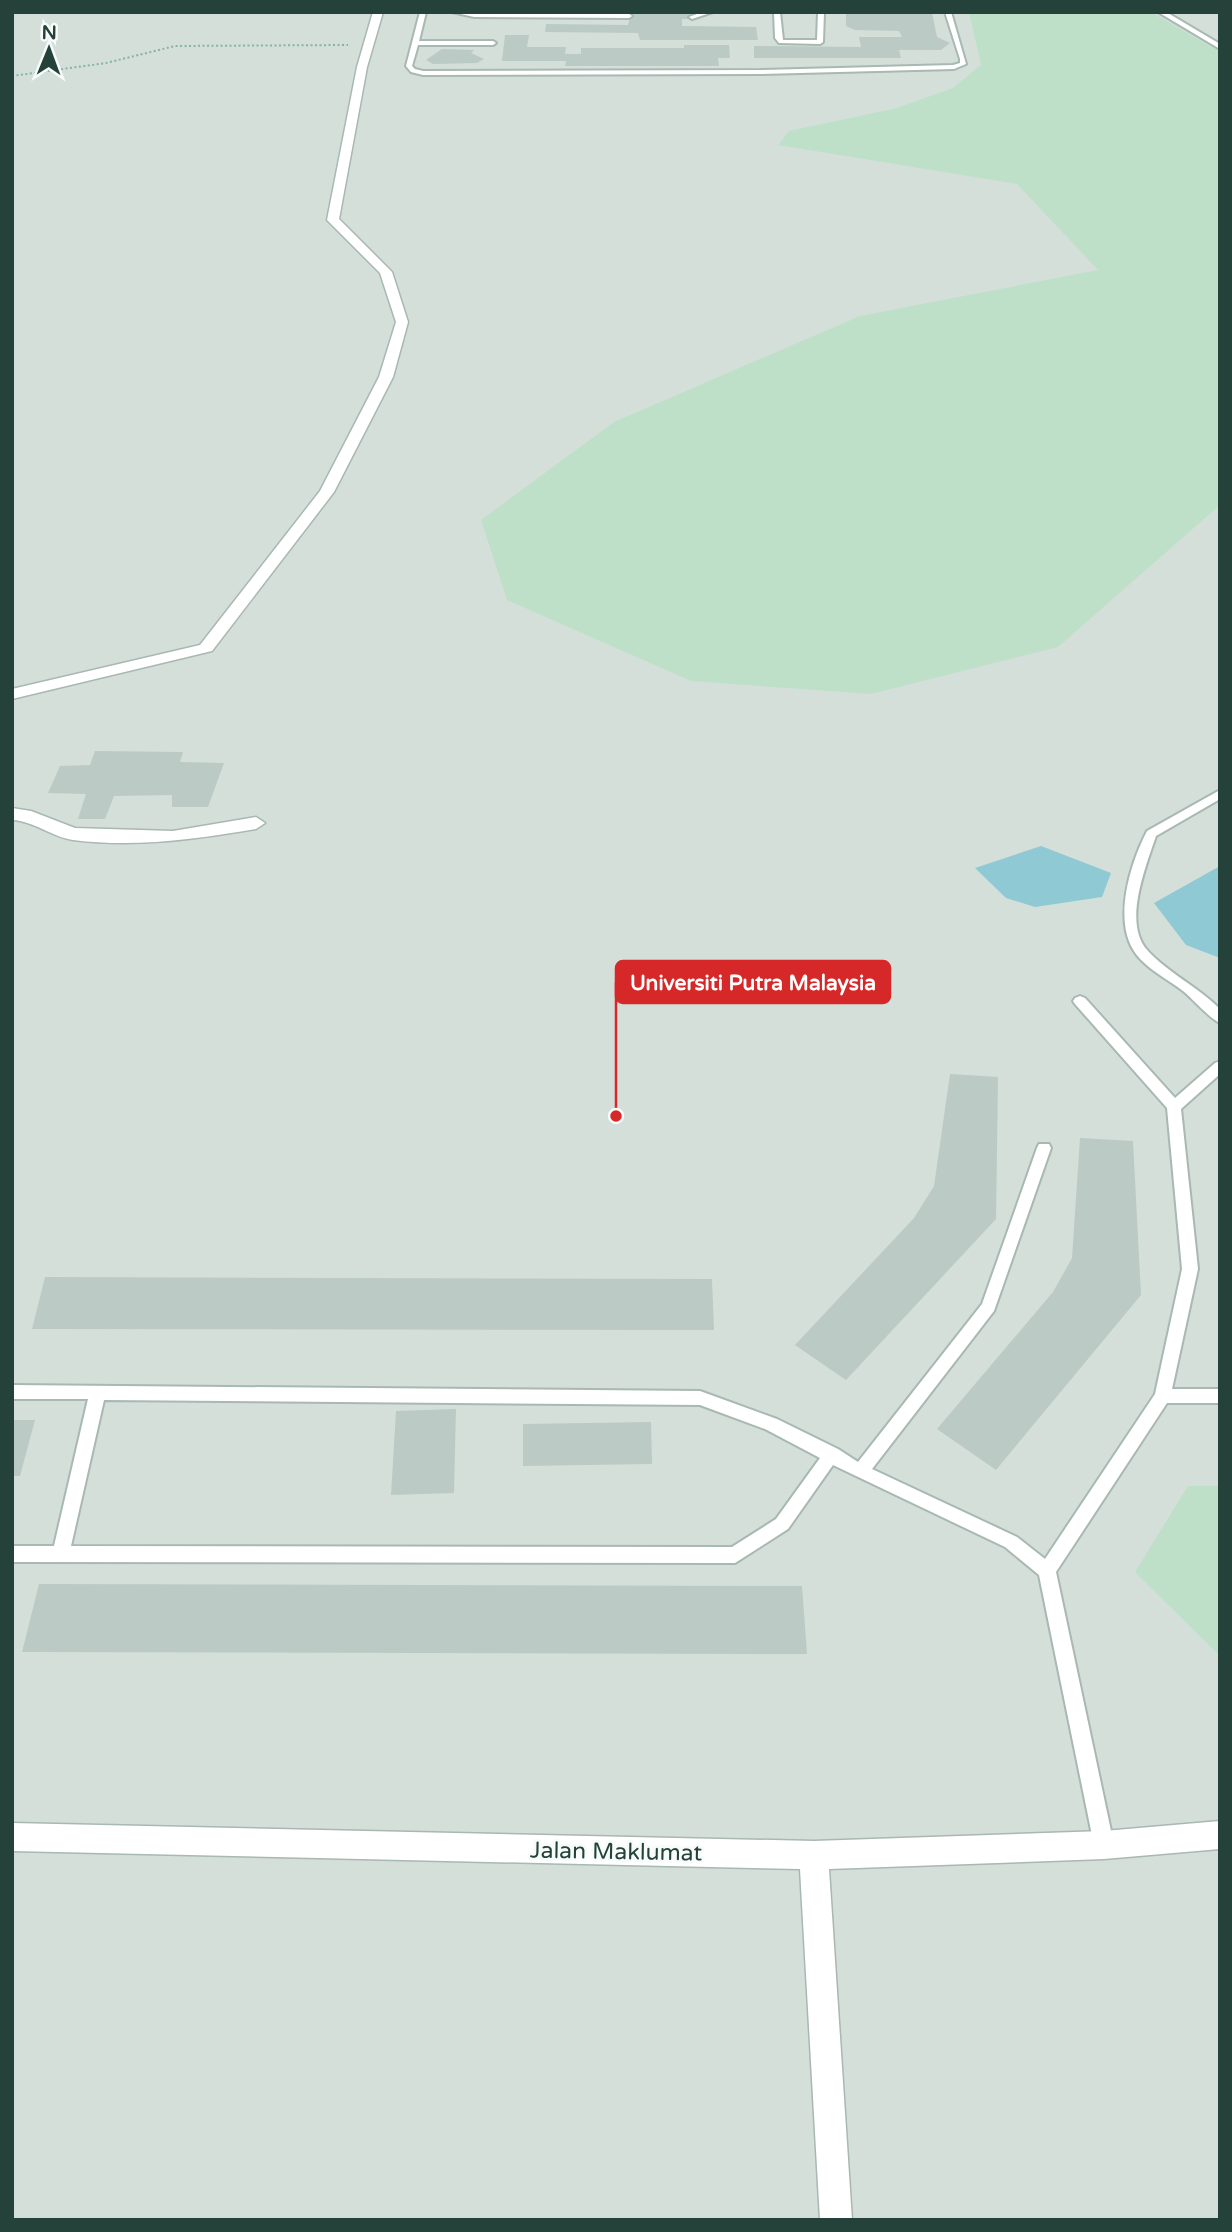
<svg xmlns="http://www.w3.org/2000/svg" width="1232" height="2232" font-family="'Varela Round',sans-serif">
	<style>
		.built { fill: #d4dfda }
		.green { fill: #bfe0c8 }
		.water { fill: #8ec9d4 }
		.building { fill: #bbcac4 }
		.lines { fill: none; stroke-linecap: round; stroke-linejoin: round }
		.lane-casing { stroke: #a8b8b2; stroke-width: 4 }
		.street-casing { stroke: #a8b8b2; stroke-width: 3 }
		.path { stroke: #86b3a5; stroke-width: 2; stroke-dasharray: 2 2.5; stroke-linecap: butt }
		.lane { fill: #fff; fill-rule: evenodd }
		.street { fill: #fff; fill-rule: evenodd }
		.labels { text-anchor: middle; stroke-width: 6; stroke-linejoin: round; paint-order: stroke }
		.near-street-label { font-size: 23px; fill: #24423a; stroke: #f7fbf9 }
		.leader { fill: none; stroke: #d62828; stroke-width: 2.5 }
		.callout-dot { fill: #d62828; stroke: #f7fbf9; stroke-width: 2.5 }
		.callout { fill: #d62828; stroke: #d62828; stroke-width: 2.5 }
		.callout-label { font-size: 21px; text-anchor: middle; font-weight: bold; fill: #fff }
	</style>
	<rect width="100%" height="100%" fill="#e6efeb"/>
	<rect class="built" x="12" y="12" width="1208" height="2208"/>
	<g class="green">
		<path d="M969,12H1151L1220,52V505L1058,647L871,694L691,681L507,600L481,520L614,422L860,316L1098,270L1017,184L778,145L789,131L897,108L953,88L981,65Z"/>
		<path d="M1188,1486H1220V1656L1135,1572Z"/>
	</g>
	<g class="water">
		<path d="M1041,846L1111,873L1102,897L1035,907L1006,898L975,868Z"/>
		<path d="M1220,866V958L1186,945L1154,903Z"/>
	</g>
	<g class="building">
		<path d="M631,12L693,13L692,19H682V26L756,27L758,40H640L638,33L545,32L546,24L628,25Z"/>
		<path d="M846,12L932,13L937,37L950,43L941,50H899L901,58H754V46L861,47L859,37H902L899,31L855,30L846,26Z"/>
		<path d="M505,35H529L527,47H566L565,54H581V48H684V45H729L730,58H718L719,66H565L566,61H502Z"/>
		<path d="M442,49L474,50L471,53L484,59L477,63L433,64L426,60Z"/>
		<path d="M95,751L183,752L180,762L224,763L208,807H172V795L114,796L105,819H78L86,794L48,793L60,766L90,765Z"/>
		<path d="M950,1074L998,1077L996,1219L846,1380L795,1345L914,1218L934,1186Z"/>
		<path d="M1080,1138L1133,1141L1141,1295L996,1470L937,1429L1053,1292L1072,1258Z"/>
		<path d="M45,1277L712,1279L714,1330L32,1329Z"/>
		<path d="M456,1409L454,1493L391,1495L396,1411Z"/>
		<path d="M12,1420H35L20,1476H12Z"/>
		<path d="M651,1422L652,1464L523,1466V1424Z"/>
		<path d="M39,1584L802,1586L807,1654L22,1652Z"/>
	</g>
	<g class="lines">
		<defs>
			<g id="lane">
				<path d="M420,12H426L419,41H493L496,43L493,45H418L412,66L415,69L423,71L760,70L953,65L960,63V59L945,12H951L966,64L954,69L760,74L423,75L411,72L406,66Z"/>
				<path d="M452,12L629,14L632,16L629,18L474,17Z"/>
				<path d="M702,12H713L692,19L689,17Z"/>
				<path d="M774,12H780L783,40H817L818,12H824L823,42L820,44L779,43L775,38Z"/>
				<path d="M1158,12H1166L1220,44V49Z"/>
				<path d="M1220,790V799L1156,836C1146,866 1122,924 1148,951C1167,972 1198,987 1220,1009V1023C1209,1018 1194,1000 1183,991C1169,980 1147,969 1136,954C1112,922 1130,864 1147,831Z"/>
				<path d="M1080,996L1085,998L1175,1098L1215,1063L1220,1061V1074L1181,1109L1198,1269L1172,1389H1220V1403H1167L1056,1572L1114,1845L1111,1852L1104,1855L1097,1852L1094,1845L1039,1575L1005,1547L833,1465L788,1529L735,1563L12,1562V1546H54L88,1399H12V1385L700,1391L777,1419L838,1449L858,1462L982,1304L1037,1148L1039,1144H1049L1051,1148L994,1311L872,1469L1017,1537L1045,1559L1155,1394L1182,1269L1167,1108L1075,1004L1073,1001L1075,998ZM104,1400L700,1405L765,1429L820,1458L776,1519L732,1547L71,1546Z"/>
			</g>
			<g id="street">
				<path d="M373,12H383L367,67L339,219L392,272L408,322L393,377L334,492L212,651L12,699V689L200,645L320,491L379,377L396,322L380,273L327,220L357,67Z"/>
				<path d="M12,808L31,811L75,828L173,831L256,817L265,823L256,829C196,839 135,848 73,840C52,837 34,821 12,820Z"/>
				<path d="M1220,1821V1849L1104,1859L829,1869L852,2220H820L800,1869L12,1851V1823L814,1841L1104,1831Z"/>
			</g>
		</defs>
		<use href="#lane" class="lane-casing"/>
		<use href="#street" class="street-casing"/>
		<path class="path" d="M12,76L106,63L175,46L348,45"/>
		<use href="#lane" class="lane"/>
		<use href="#street" class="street"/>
	</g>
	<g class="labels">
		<g class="near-street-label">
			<text transform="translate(616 1851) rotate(1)" y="8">Jalan Maklumat</text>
		</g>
	</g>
	<path class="leader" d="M616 1116L616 982"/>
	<circle class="callout-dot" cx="616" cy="1116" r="7"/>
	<rect class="callout" x="616" y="961" width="274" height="42" rx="7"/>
	<g class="callout-label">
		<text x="753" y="990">Universiti Putra Malaysia</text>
	</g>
	<rect width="1232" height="2232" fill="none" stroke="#24423a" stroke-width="28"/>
	<g transform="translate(49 49) rotate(1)" stroke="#f7fbf9" stroke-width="5" paint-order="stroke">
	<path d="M0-5L12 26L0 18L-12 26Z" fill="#24423a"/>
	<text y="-10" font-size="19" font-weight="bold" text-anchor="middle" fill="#24423a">N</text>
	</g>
</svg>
